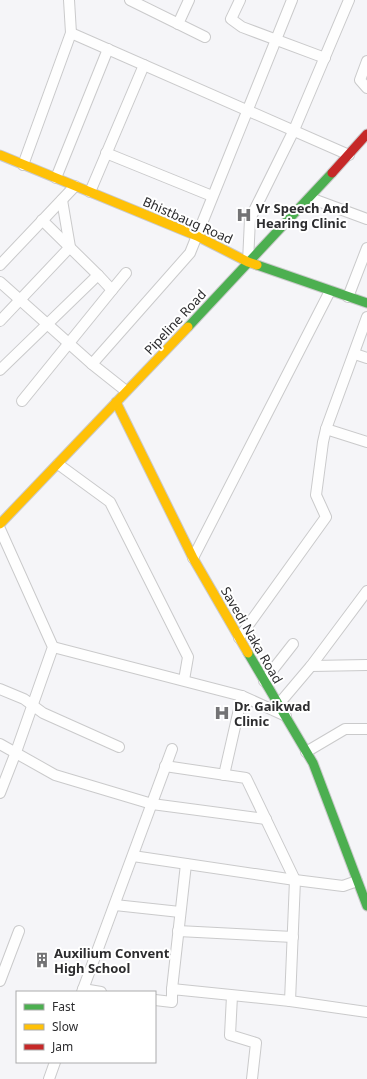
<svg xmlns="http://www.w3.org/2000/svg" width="367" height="1079" font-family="'Noto Sans',sans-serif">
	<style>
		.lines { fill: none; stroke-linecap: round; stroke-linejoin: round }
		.street-casing { stroke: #cacacb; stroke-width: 12 }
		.fast-casing { stroke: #cacacb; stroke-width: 11 }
		.slow-casing { stroke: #cacacb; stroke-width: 11 }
		.jam-casing { stroke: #cacacb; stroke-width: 11 }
		.street { stroke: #fefefe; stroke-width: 10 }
		.fast { stroke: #4caf50; stroke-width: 9 }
		.slow { stroke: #ffc107; stroke-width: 9 }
		.jam { stroke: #c62828; stroke-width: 9 }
		.labels { text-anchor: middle; stroke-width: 4; stroke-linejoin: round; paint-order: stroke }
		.poi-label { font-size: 13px; font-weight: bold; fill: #2d2d2f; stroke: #fff; text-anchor: start }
		.street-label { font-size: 13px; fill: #2d2d2f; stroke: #fff }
	</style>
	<rect width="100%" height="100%" fill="#f5f5f8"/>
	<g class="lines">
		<defs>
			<g id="street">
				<path d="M130,0L205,37"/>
				<path d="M240,0L231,19L242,27L325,58"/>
				<path d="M178,24L189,0"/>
				<path d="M71,33L349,155"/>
				<path d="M367,61L360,80L367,88"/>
				<path d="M106,153L212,196"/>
				<path d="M23,165L71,33L69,0"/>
				<path d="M56,178L108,49"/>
				<path d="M90,192L144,65"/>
				<path d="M310,198L367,219"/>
				<path d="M248,262L250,219L294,130L349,0"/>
				<path d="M0,265L75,186"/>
				<path d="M0,282L92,364L126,391"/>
				<path d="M112,290L126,273"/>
				<path d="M348,297L367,248"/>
				<path d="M0,321L70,247L62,200"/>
				<path d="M355,354L367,358"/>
				<path d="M92,364L190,253L292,0"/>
				<path d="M0,370L98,275L42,220"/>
				<path d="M22,401L112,290L98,275"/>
				<path d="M326,429L367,317"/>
				<path d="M58,464L110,502L188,657L184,680"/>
				<path d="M0,529L53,647L16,752L0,793"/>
				<path d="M193,558L330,291"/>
				<path d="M239,638L326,517L316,495L323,442L326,429L367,442"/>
				<path d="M53,647L242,696L286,716"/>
				<path d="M311,666L367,665"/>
				<path d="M264,681L293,644"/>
				<path d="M0,689L24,699L43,713L119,747"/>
				<path d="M278,705L311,666L367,591"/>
				<path d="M0,744L55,775L152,804L266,819"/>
				<path d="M306,752L345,729H367"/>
				<path d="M165,766L246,778L295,880L290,1001"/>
				<path d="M224,775L242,696"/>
				<path d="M133,856L295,880L343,886L357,881"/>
				<path d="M115,905L180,912"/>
				<path d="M178,931L293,937"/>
				<path d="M0,981L19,931"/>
				<path d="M83,989L101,992"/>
				<path d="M172,989L186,864"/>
				<path d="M82,992L172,749"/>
				<path d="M232,996L230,1035L256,1043L252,1079"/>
				<path d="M155,1000L172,1002V989L290,1001L367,1012"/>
				<path d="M49,1079L55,1062"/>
			</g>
			<g id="fast">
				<path d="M257,265L367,303"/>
				<path d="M188,327L332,173"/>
				<path d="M248,653L313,763L367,906"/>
			</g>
			<g id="slow">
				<path d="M0,155L197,236L248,262L257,265"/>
				<path d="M116,402L193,558L248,653"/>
				<path d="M0,524L188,327"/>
			</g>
			<path id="jam" d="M332,173L367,134"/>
		</defs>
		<use href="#street" class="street-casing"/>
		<use href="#fast" class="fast-casing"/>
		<use href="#slow" class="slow-casing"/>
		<use href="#jam" class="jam-casing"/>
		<use href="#street" class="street"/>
		<use href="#fast" class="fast"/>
		<use href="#slow" class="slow"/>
		<use href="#jam" class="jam"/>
	</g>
	<defs>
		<symbol id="hospital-bare" viewBox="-9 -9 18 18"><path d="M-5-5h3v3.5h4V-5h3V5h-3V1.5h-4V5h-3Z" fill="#737375" stroke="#fff" stroke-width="2.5" paint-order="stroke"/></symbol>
		<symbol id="building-bare" viewBox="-9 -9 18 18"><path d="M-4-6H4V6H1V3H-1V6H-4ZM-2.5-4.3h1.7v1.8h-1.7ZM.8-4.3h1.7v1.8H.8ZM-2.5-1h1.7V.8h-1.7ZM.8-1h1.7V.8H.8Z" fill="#737375" stroke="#fff" stroke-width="2.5" paint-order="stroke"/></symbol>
	</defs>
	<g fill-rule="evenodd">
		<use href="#hospital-bare" x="233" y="204" width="22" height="22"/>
		<use href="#hospital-bare" x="211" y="702" width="22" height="22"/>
		<use href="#building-bare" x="31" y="949" width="22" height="22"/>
	</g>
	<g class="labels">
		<g class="poi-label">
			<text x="256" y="213">Vr Speech And<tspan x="256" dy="15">Hearing Clinic</tspan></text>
			<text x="234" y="711">Dr. Gaikwad<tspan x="234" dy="15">Clinic</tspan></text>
			<text x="54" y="958">Auxilium Convent<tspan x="54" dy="15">High School</tspan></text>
		</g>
		<g class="street-label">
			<text transform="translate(188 220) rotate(24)" y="5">Bhistbaug Road</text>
			<text transform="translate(175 322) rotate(-47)" y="5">Pipeline Road</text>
			<text transform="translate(252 635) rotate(60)" y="5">Savedi Naka Road</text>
		</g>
	</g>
	<rect x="16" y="991" width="140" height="72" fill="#ffffff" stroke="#ababac"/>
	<rect x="24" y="1004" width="20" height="6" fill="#4caf50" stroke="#ababac"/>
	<text x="52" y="1011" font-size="12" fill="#2d2d2f">Fast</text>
	<rect x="24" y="1024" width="20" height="6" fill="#ffc107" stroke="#ababac"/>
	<text x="52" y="1031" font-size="12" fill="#2d2d2f">Slow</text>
	<rect x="24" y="1044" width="20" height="6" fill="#c62828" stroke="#ababac"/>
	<text x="52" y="1051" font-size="12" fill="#2d2d2f">Jam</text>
</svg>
